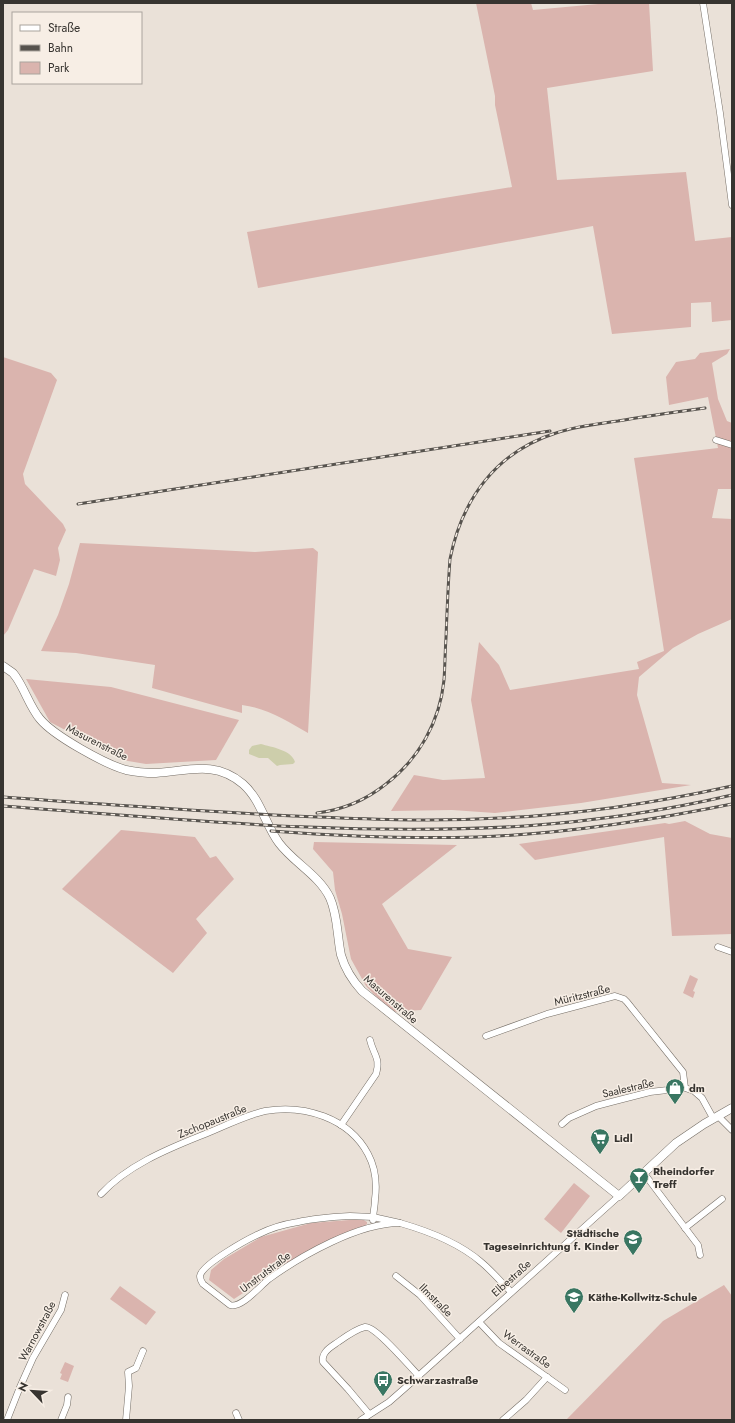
<svg xmlns="http://www.w3.org/2000/svg" width="735" height="1423" font-family="Jost,sans-serif">
	<style>
		.green { fill: #dab4ae }
		.water { fill: #cdceab }
		.lines { fill: none; stroke-linecap: round; stroke-linejoin: round }
		.minor-casing { stroke: #756e66; stroke-width: 7 }
		.major-casing { stroke: #756e66; stroke-width: 9 }
		.minor { stroke: #fff; stroke-width: 6 }
		.major { stroke: #fff; stroke-width: 8 }
		.rail-casing { stroke: #57534e; stroke-width: 3 }
		.rail { stroke: #f7eee5; stroke-width: 1.5; stroke-dasharray: 4.5; stroke-linecap: butt }
		.labels { text-anchor: middle; stroke-width: 3; stroke-linejoin: round; paint-order: stroke }
		.street-label { font-size: 11px; fill: #373430; stroke: #f7eee5 }
		.poi-label { font-size: 11px; font-weight: bold; fill: #373430; stroke: #f7eee5; text-anchor: start }
	</style>
	<rect width="100%" height="100%" fill="#eae1d8"/>
	<g class="green">
		<path d="M476,3H531L533,10L609,3H649L653,71L547,88L557,180L686,172L695,241L732,237V320L712,322L711,302L691,303V327L612,334L593,226L258,288L247,232L438,199L512,187L495,105V96Z"/>
		<path d="M730,349L727,354L712,363L718,399L727,421L732,423V489H718L712,518L732,519V619L698,634L673,648L639,677L637,695L662,783L691,785L581,803L495,813L452,810L391,811L414,775L443,780L485,778L471,700L479,642L499,665L510,690L639,669L637,662L664,651L634,458L718,448L708,397L669,405L666,377L676,362L695,359L700,353Z"/>
		<path d="M3,357L51,373L57,380L23,474L25,484L63,524L66,530L58,548L60,560L56,576L34,569L8,630L3,636Z"/>
		<path d="M80,543L255,552L313,548L318,552L308,733C287,721 267,708 242,705V713L152,688L155,665L76,653L41,651L58,615L69,584Z"/>
		<path d="M26,679L111,687L239,720L216,760L146,764L122,760L50,722Z"/>
		<path d="M685,821L710,834L732,838V934L672,936L664,837L535,860L519,844L665,823L669,824Z"/>
		<path d="M121,830L195,837L210,858L216,856L234,879L196,919L207,933L173,973L62,889Z"/>
		<path d="M314,842L457,845L382,904L408,949L452,957L421,1010L391,1012L366,986L351,959L342,914L335,890L333,872L313,849Z"/>
		<path d="M690,975L698,979L693,991L695,992L693,998L683,993Z"/>
		<path d="M574,1183L590,1196L561,1233L544,1219Z"/>
		<path d="M362,1219L367,1222V1224L364,1227L284,1266L234,1299L209,1280L211,1270L224,1259L261,1237L311,1223Z"/>
		<path d="M724,1285L732,1296V1420H566L663,1321Z"/>
		<path d="M120,1286L156,1312L146,1325L110,1299Z"/>
		<path d="M65,1362L74,1366L68,1382L60,1379L62,1374L60,1373Z"/>
	</g>
	<path class="water" d="M261,744C271,747 292,750 295,762L293,764L280,765L277,766L268,758H259L249,754V750L252,746Z"/>
	<g class="lines">
		<defs>
			<g id="minor">
				<path d="M703,3L720,113L732,205"/>
				<path d="M716,440L732,445"/>
				<path d="M718,947L732,952"/>
				<path d="M486,1036L547,1014L615,996L624,999L627,1002L683,1072L685,1088"/>
				<path d="M718,1116L732,1130"/>
				<path d="M562,1124L569,1118L596,1106L615,1101L650,1092L685,1088L694,1091L702,1098L713,1118"/>
				<path d="M341,1125L376,1074C381,1058 373,1054 370,1040"/>
				<path d="M643,1172L698,1245L700,1255"/>
				<path d="M101,1194C127,1166 165,1150 200,1136C221,1128 243,1116 265,1111C304,1104 349,1118 368,1154C375,1167 377,1184 375,1199C375,1206 373,1213 373,1220"/>
				<path d="M350,1216L373,1217L400,1223C359,1223 302,1255 269,1279C260,1286 241,1309 230,1305L203,1284C201,1281 200,1279 200,1276C202,1264 248,1239 259,1234C271,1228 285,1224 298,1222C315,1218 332,1217 350,1216Z"/>
				<path d="M400,1223C428,1231 458,1242 481,1262C492,1271 501,1282 511,1292"/>
				<path d="M685,1228L722,1199"/>
				<path d="M396,1276L420,1295L460,1339"/>
				<path d="M479,1322L499,1343L565,1390"/>
				<path d="M236,1413L239,1420"/>
				<path d="M369,1414L348,1389L323,1362C321,1352 331,1347 338,1342C345,1337 356,1329 365,1327C375,1325 410,1367 419,1376"/>
				<path d="M7,1420L20,1387L33,1358L61,1310L65,1295"/>
				<path d="M61,1420L67,1405L68,1397"/>
				<path d="M126,1420L129,1386L128,1372L136,1368L143,1351"/>
				<path d="M361,1420L389,1402L405,1388L619,1196"/>
				<path d="M503,1420L526,1400L547,1377"/>
			</g>
			<path id="major" d="M3,666L13,673L16,677C25,690 30,707 40,719C54,736 105,764 126,770C135,772 146,773 156,773C188,771 215,760 243,784C261,800 265,824 279,843C294,863 319,875 330,898C338,916 337,936 341,955C345,969 352,980 362,991L619,1196L676,1143L704,1124L732,1108"/>
		</defs>
		<use href="#minor" class="minor-casing"/>
		<use href="#major" class="major-casing"/>
		<use href="#minor" class="minor"/>
		<use href="#major" class="major"/>
		<defs>
			<g id="rail">
				<path d="M78,504L550,431"/>
				<path d="M3,797C100,804 196,811 293,816C362,819 430,822 499,818C577,815 655,803 732,786"/>
				<path d="M3,806C176,819 351,837 525,826C594,821 664,811 732,795"/>
				<path d="M317,813C342,810 366,800 386,784C419,759 440,721 444,680C445,666 445,652 446,638C447,611 448,585 450,559C462,499 496,452 556,433C576,426 597,424 618,421C647,416 676,412 705,408"/>
				<path d="M271,831C339,836 408,839 477,837C562,834 648,821 732,804"/>
			</g>
		</defs>
		<use href="#rail" class="rail-casing"/>
		<use href="#rail" class="rail"/>
	</g>
	<defs>
		<symbol id="shop-pin" viewBox="-11 -11 22 30"><path d="M0 17L-7.5 6A9.5 9.5 0 1 1 7.5 6Z" fill="#397662" stroke="#f7eee5"/><path d="M-5-2.5h2.3a2.7 3.5 0 0 1 5.4 0H5L5.5 6h-11ZM-1.5-2.5h3a1.5 2.3 0 0 0-3 0Z" fill="#fff"/></symbol>
		<symbol id="supermarket-pin" viewBox="-11 -11 22 30"><path d="M0 17L-7.5 6A9.5 9.5 0 1 1 7.5 6Z" fill="#397662" stroke="#f7eee5"/><path d="M-6-5.5h2.5l.6 2H6L4.5 2H-2.5L-4.4-4H-6ZM-1.5 3.2a1.3 1.3 0 1 0 .1 0ZM3 3.2a1.3 1.3 0 1 0 .1 0Z" fill="#fff"/></symbol>
		<symbol id="bar-pin" viewBox="-11 -11 22 30"><path d="M0 17L-7.5 6A9.5 9.5 0 1 1 7.5 6Z" fill="#397662" stroke="#f7eee5"/><path d="M-6-5H6L.8 .8V4.5H3.5V6h-7V4.5H-.8V.8Z" fill="#fff"/></symbol>
		<symbol id="school-pin" viewBox="-11 -11 22 30"><path d="M0 17L-7.5 6A9.5 9.5 0 1 1 7.5 6Z" fill="#397662" stroke="#f7eee5"/><path d="M0-5L7-2L0 1L-7-2ZM-4 1L0 2.5L4 1V4Q0 6-4 4Z" fill="#fff"/></symbol>
		<symbol id="bus-pin" viewBox="-11 -11 22 30"><path d="M0 17L-7.5 6A9.5 9.5 0 1 1 7.5 6Z" fill="#397662" stroke="#f7eee5"/><path d="M-5-6H5V4H4V6H2V4H-2V6H-4V4H-5ZM-3.5-4V0h7V-4ZM-3.5 1.2v1.5H-2V1.2ZM2 1.2v1.5H3.5V1.2Z" fill="#fff"/></symbol>
	</defs>
	<g fill-rule="evenodd">
		<use href="#shop-pin" x="664" y="1077" width="22" height="30"/>
		<use href="#supermarket-pin" x="589" y="1127" width="22" height="30"/>
		<use href="#bar-pin" x="628" y="1166" width="22" height="30"/>
		<use href="#school-pin" x="622" y="1228" width="22" height="30"/>
		<use href="#school-pin" x="563" y="1286" width="22" height="30"/>
		<use href="#bus-pin" x="372" y="1369" width="22" height="30"/>
	</g>
	<g class="labels">
		<g class="street-label">
			<text transform="translate(97 742) rotate(27)" y="4">Masurenstraße</text>
			<text transform="translate(582 995) rotate(-14)" y="4">Müritzstraße</text>
			<text transform="translate(391 999) rotate(41)" y="4">Masurenstraße</text>
			<text transform="translate(628 1088) rotate(-13)" y="4">Saalestraße</text>
			<text transform="translate(212 1121) rotate(-22)" y="4">Zschopaustraße</text>
			<text transform="translate(265 1272) rotate(-37)" y="4">Unstrutstraße</text>
			<text transform="translate(511 1278) rotate(-42)" y="4">Elbestraße</text>
			<text transform="translate(436 1300) rotate(45)" y="4">Ilmstraße</text>
			<text transform="translate(37 1331) rotate(-62)" y="4">Warnowstraße</text>
			<text transform="translate(527 1349) rotate(36)" y="4">Werrastraße</text>
		</g>
		<g class="poi-label">
			<text x="689" y="1092">dm</text>
			<text x="614" y="1142">Lidl</text>
			<text x="653" y="1175">Rheindorfer<tspan x="653" dy="13">Treff</tspan></text>
			<text x="619" y="1237" text-anchor="end">Städtische<tspan x="619" dy="13">Tageseinrichtung f. Kinder</tspan></text>
			<text x="588" y="1301">Käthe-Kollwitz-Schule</text>
			<text x="397" y="1384">Schwarzastraße</text>
		</g>
	</g>
	<rect width="735" height="1423" fill="none" stroke="#373430" stroke-width="8"/>
	<rect x="12" y="12" width="130" height="72" fill="#f7eee5" stroke="#aaa49d"/>
	<rect x="20" y="25" width="20" height="6" fill="#ffffff" stroke="#aaa49d"/>
	<text x="48" y="32" font-size="12" fill="#373430">Straße</text>
	<rect x="20" y="45" width="20" height="6" fill="#57534e" stroke="#aaa49d"/>
	<text x="48" y="52" font-size="12" fill="#373430">Bahn</text>
	<rect x="20" y="62" width="20" height="12" fill="#dab4ae" stroke="#aaa49d"/>
	<text x="48" y="72" font-size="12" fill="#373430">Park</text>
	<g transform="translate(32 1391) rotate(295)" stroke="#f7eee5" stroke-width="3" paint-order="stroke">
	<path d="M0-3L7 15L0 10L-7 15Z" fill="#373430"/>
	<text y="-6" font-size="11" font-weight="bold" text-anchor="middle" fill="#373430">N</text>
	</g>
</svg>
